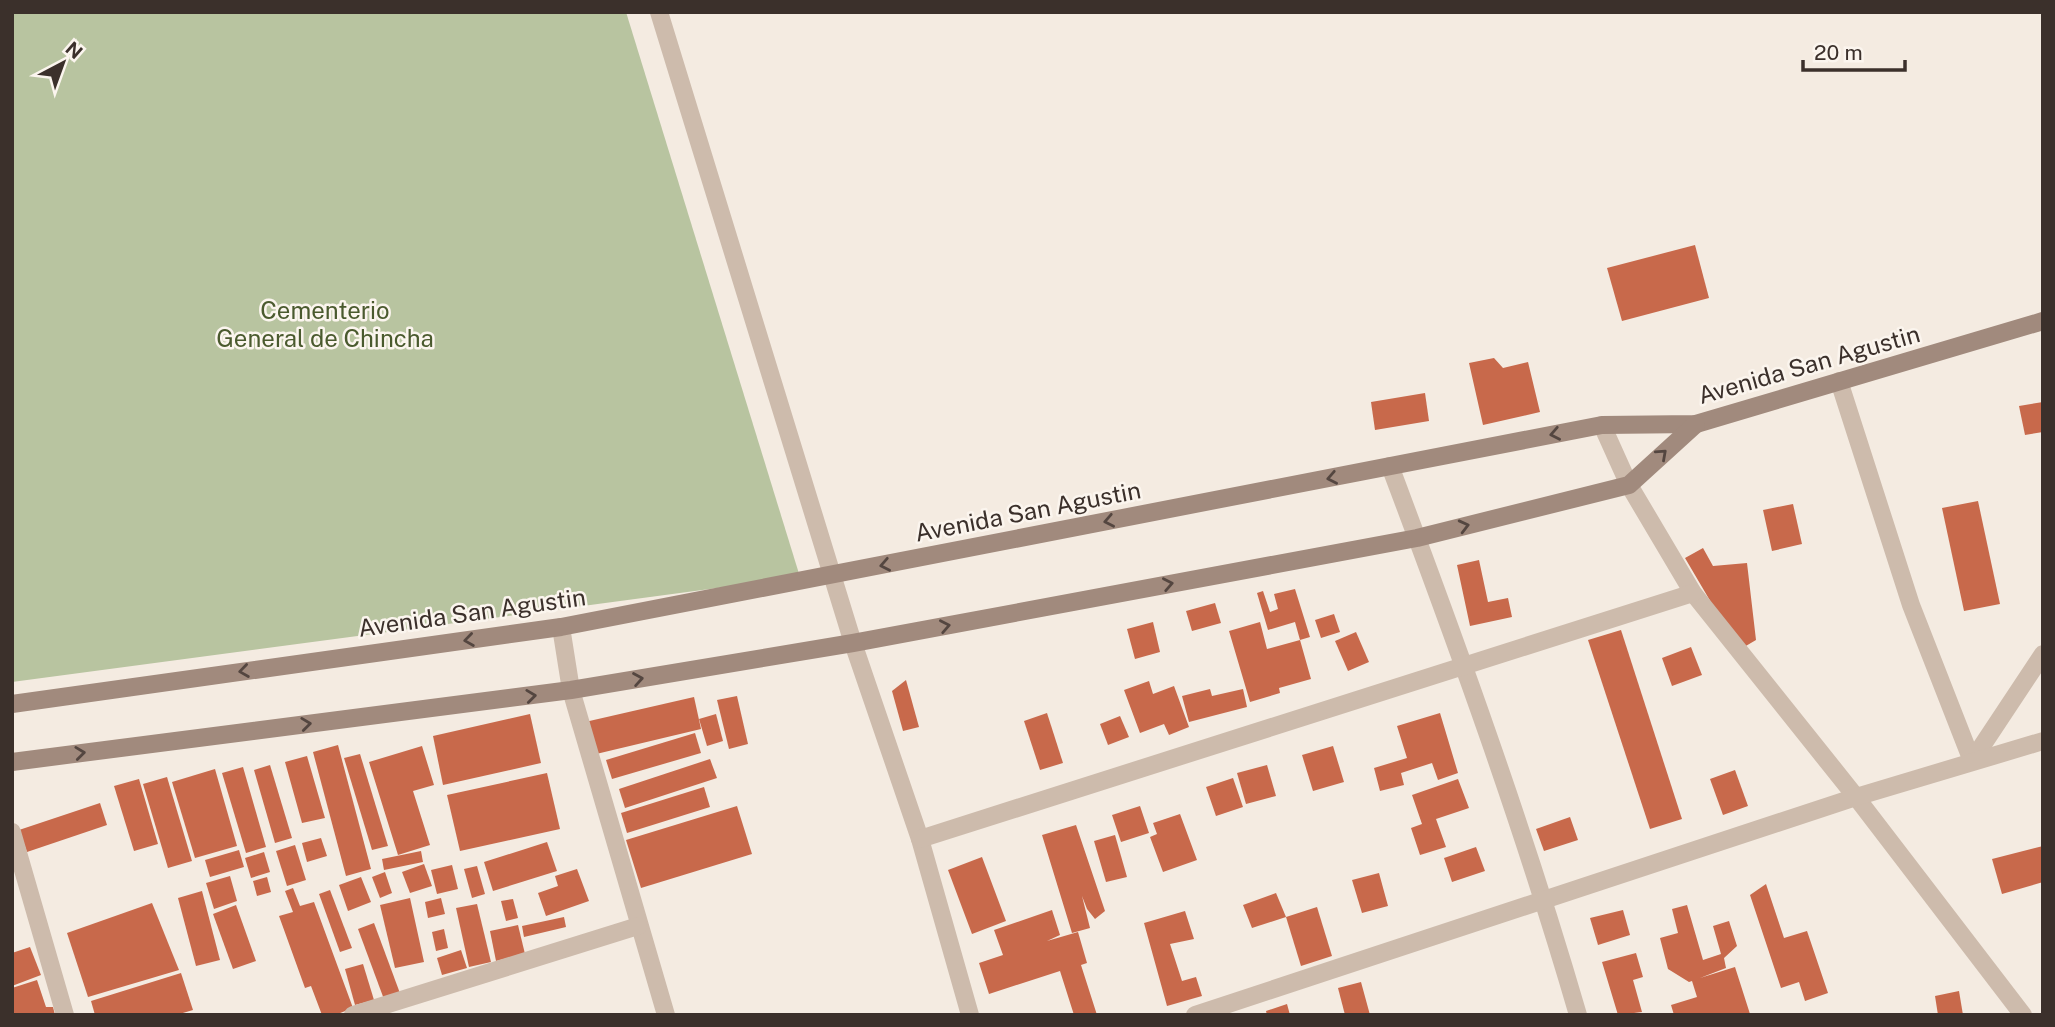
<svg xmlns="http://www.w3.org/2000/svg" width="2055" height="1027" font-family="'Public Sans',sans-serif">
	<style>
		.green { fill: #b8c4a0 }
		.building { fill: #c8694b }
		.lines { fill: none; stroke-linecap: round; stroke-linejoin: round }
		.street { stroke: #cdbbac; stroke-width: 18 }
		.secondary { stroke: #a18a7d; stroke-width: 18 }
		.oneway { stroke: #544640 }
		.labels { text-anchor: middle; stroke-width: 5; stroke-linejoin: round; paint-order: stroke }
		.park-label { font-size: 24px; fill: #4a5a2e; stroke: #fbf5ee }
		.street-label { font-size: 24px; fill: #3b302b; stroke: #fbf5ee }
	</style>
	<rect width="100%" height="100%" fill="#f4ebe1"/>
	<path class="green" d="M12,12H626L800,577L12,682Z"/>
	<g class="building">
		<path d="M1695,245L1709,298L1622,321L1607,268Z"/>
		<path d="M1494,358L1503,368L1528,362L1540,412L1483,425L1469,363Z"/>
		<path d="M1425,393L1429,421L1375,430L1371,402Z"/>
		<path d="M2043,402V432L2025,435L2019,406Z"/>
		<path d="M1978,501L2000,604L1964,611L1942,508Z"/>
		<path d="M1793,504L1802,544L1772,551L1763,510Z"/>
		<path d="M1703,548L1713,566L1747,563L1756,640L1739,650L1685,558Z"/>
		<path d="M1479,560L1488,602L1508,598L1512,617L1470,626L1457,565Z"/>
		<path d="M1295,589L1310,637L1300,640L1295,622L1268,630L1257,593L1263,591L1270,612L1278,609L1274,594Z"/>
		<path d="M1215,603L1221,623L1192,631L1186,611Z"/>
		<path d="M1334,614L1340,632L1321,638L1315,620Z"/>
		<path d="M1153,622L1160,652L1135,659L1127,629Z"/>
		<path d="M1260,622L1267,649L1300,640L1311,679L1279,688L1280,693L1250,702L1229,631Z"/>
		<path d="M1621,630L1682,819L1650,829L1588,640Z"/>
		<path d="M1356,632L1369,662L1348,671L1335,641Z"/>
		<path d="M1691,647L1702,675L1672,686L1662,658Z"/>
		<path d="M906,680L919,727L903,731L892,691Z"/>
		<path d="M1149,681L1153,694L1174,686L1189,727L1169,735L1164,724L1140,733L1124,690Z"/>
		<path d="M1210,689L1212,696L1243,689L1247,707L1189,722L1182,696Z"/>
		<path d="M737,696L748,744L729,749L717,700Z"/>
		<path d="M694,697L701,729L592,755L585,722Z"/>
		<path d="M1047,713L1063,763L1040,770L1024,721Z"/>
		<path d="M1440,713L1458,773L1438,780L1432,763L1401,773L1404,785L1380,791L1374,768L1407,758L1397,726Z"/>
		<path d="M530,714L541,763L443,785L433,736Z"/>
		<path d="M716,714L723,741L707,746L699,719Z"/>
		<path d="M1120,716L1129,737L1108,745L1100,724Z"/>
		<path d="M695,733L701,753L612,779L606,760Z"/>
		<path d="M338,745L371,869L346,876L313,752Z"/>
		<path d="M422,746L434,785L413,791L430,845L398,855L369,762Z"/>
		<path d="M1333,746L1344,782L1313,791L1302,755Z"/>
		<path d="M360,754L388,846L372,850L344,758Z"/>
		<path d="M307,756L325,818L302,823L285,762Z"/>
		<path d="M710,759L717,778L625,808L619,789Z"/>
		<path d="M270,765L292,838L275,843L254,770Z"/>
		<path d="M1267,765L1276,796L1246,804L1237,773Z"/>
		<path d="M243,767L266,847L246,853L222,773Z"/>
		<path d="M215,769L237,846L195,858L172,782Z"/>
		<path d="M1735,770L1748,806L1723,815L1710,779Z"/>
		<path d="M547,773L560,829L460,851L447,795Z"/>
		<path d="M167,777L192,861L168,868L143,784Z"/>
		<path d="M1233,778L1243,807L1216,816L1206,787Z"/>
		<path d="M139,779L158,844L134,851L114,786Z"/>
		<path d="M1458,779L1469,808L1436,819L1446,847L1420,855L1411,828L1422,824L1412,795Z"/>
		<path d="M704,787L710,807L627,833L621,813Z"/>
		<path d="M100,803L107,825L27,852L19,830Z"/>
		<path d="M737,806L752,854L641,888L626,840Z"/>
		<path d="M1140,806L1149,833L1121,842L1112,815Z"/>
		<path d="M1180,814L1197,860L1163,872L1150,837L1157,834L1153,823Z"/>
		<path d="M1570,817L1578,840L1544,851L1536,829Z"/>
		<path d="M1076,825L1105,911L1095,919L1087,909L1082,896L1090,928L1072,933L1042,835Z"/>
		<path d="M1115,835L1127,877L1106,882L1094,841Z"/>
		<path d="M321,838L327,856L307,862L302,843Z"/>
		<path d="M547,842L557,871L493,891L484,862Z"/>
		<path d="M295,845L306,880L287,886L276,851Z"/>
		<path d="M2043,846V882L2002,894L1992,859Z"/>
		<path d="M1476,847L1485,871L1452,882L1444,858Z"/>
		<path d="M239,850L244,867L210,877L205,860Z"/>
		<path d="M421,851L423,862L384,870L382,859Z"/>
		<path d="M264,852L270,872L251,878L245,858Z"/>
		<path d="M982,857L1006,921L972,934L948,870Z"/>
		<path d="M424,864L432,886L410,893L402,872Z"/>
		<path d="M452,865L458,889L437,894L431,870Z"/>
		<path d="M477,866L485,894L472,898L464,869Z"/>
		<path d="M577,869L589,901L546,916L538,893L558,886L555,876Z"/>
		<path d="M385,872L392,893L380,898L372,877Z"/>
		<path d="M1379,873L1388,906L1362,913L1352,880Z"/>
		<path d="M230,876L237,901L214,909L206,883Z"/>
		<path d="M267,877L271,892L257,896L253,881Z"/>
		<path d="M361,877L371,902L348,911L339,885Z"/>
		<path d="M1766,884L1784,938L1807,931L1828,993L1805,1001L1799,982L1781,988L1750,895Z"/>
		<path d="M293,888L300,906L314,902L353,1008L335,1015H322L311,986L305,988L279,916L293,912L285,891Z"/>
		<path d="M330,890L352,948L340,952L319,894Z"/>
		<path d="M202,891L220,960L196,966L178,898Z"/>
		<path d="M1276,893L1286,917L1252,928L1243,905Z"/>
		<path d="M410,898L424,962L395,968L380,905Z"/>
		<path d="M441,898L445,914L428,918L425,902Z"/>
		<path d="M513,899L518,918L506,921L501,901Z"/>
		<path d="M152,903L179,970L88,997L67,933Z"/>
		<path d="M477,904L491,962L469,967L456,908Z"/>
		<path d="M236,905L256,961L233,969L213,914Z"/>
		<path d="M1687,905L1703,960L1721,954L1713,926L1729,921L1737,946L1724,958L1726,968L1700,978L1735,967L1750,1014L1674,1015L1671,1005L1697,997L1692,981L1689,982L1668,969L1660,938L1678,933L1672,909Z"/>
		<path d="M1317,907L1332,956L1301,966L1286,917Z"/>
		<path d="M1052,910L1060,935L1047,941L1078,932L1087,963L1081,965L1097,1015H1074L1060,971L989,994L979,963L1003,955L994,930Z"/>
		<path d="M1623,910L1630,935L1598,945L1590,918Z"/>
		<path d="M1185,911L1194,939L1170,944L1182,981L1196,977L1202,996L1167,1006L1144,923Z"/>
		<path d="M564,917L566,927L524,937L522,926Z"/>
		<path d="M374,923L401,996L385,1002L358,929Z"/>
		<path d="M518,925L525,954L496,961L490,931Z"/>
		<path d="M444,929L448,948L436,951L432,932Z"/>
		<path d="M30,947L41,975L12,986V953Z"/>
		<path d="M461,950L467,968L442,975L437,958Z"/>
		<path d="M1636,953L1643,977L1633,980L1642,1012L1618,1015L1602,962Z"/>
		<path d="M363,964L374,1000L355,1005L345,969Z"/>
		<path d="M181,973L193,1010L176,1015H95L91,1001Z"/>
		<path d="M37,980L46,1007H53L55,1015H12V988Z"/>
		<path d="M1361,982L1370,1015H1345L1338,988Z"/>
		<path d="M1959,991L1963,1015H1938L1935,996Z"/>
		<path d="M1287,1004L1290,1015H1267L1266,1011Z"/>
	</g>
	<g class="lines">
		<g class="street">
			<path d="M659,12L853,643L920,839L970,1015"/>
			<path d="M1839,381L1911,605L1972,761L2043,654"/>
			<path d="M1602,425L1629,485L1693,593L1856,797L2023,1015"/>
			<path d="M1390,466C1458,647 1524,829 1578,1015"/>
			<path d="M561,627L571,690L666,1015"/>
			<path d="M12,832L65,1015"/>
			<path d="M920,839L1693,593"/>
			<path d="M353,1015L638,926"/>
			<path d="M1195,1015L1856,797L2043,741"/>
		</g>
		<g class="secondary">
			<path d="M12,704L561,627L1602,425L1696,424L2043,321"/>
			<path d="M12,762L571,690L853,643L1417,538L1629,485L1696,424"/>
		</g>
	</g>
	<defs><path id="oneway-chevron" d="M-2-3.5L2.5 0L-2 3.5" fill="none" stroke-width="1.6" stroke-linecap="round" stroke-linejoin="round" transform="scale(1.75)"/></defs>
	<g class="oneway">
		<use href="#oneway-chevron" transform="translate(1555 434) rotate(169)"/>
		<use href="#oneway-chevron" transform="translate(1662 454) rotate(-42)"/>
		<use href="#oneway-chevron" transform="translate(1332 478) rotate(169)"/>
		<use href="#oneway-chevron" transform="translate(1109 521) rotate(169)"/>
		<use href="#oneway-chevron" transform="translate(1464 526) rotate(-14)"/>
		<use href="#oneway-chevron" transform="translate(885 565) rotate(169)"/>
		<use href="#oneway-chevron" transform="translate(1168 584) rotate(-11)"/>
		<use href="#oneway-chevron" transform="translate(945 626) rotate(-11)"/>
		<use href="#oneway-chevron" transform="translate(469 640) rotate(172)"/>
		<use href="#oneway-chevron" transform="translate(244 671) rotate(172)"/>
		<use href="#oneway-chevron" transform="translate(638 679) rotate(-10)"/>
		<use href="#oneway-chevron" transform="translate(531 696) rotate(-7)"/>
		<use href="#oneway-chevron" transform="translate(306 724) rotate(-7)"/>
		<use href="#oneway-chevron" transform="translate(80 753) rotate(-7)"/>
	</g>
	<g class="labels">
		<g class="park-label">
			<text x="325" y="319">Cementerio<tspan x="325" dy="28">General de Chincha</tspan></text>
		</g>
		<g class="street-label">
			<text transform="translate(1809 365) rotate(-16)" y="8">Avenida San Agustin</text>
			<text transform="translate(1028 512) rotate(-11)" y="8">Avenida San Agustin</text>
			<text transform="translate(472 613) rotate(-8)" y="8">Avenida San Agustin</text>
		</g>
	</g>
	<rect width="2055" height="1027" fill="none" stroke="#3b302b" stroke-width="28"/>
	<g transform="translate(63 63) rotate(41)" stroke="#fbf5ee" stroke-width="5" paint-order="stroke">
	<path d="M0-5L12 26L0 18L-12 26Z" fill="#3b302b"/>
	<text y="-10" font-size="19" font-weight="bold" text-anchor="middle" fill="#3b302b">N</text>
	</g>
	<path d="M1803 60v10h102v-10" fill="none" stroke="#3b302b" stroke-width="3.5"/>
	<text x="1814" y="60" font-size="21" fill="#3b302b" stroke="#fbf5ee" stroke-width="5" paint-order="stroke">20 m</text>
</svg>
